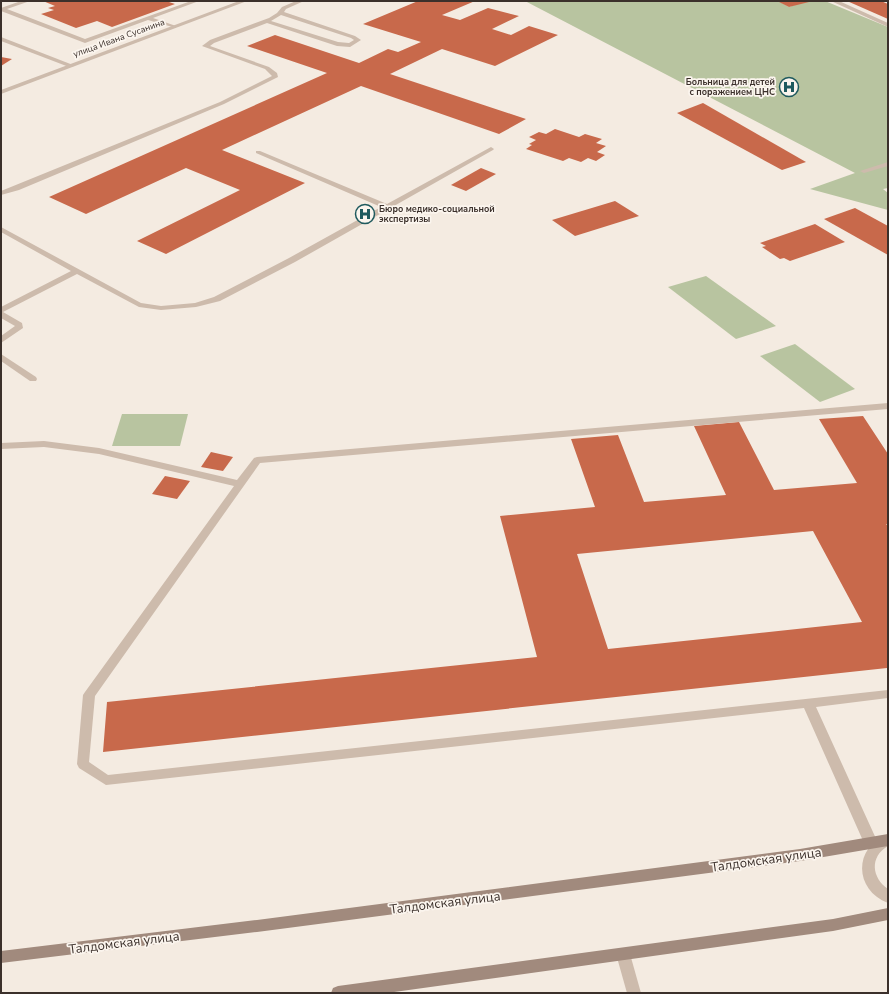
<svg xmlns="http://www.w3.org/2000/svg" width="889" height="994" font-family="'Nunito Sans',sans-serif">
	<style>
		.green { fill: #b8c4a0 }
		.building { fill: #c8694b; fill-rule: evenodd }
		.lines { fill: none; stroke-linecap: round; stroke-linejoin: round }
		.service { fill: #cdbbac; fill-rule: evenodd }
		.tertiary { fill: #cdbbac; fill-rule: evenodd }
		.secondary { fill: #a18a7d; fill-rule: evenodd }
		.labels { text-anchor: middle; stroke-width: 3.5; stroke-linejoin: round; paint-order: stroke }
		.far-street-label { font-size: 9px; fill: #3b302b; stroke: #fbf5ee }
		.far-poi-label { font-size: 9px; font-weight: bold; fill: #3b302b; stroke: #fbf5ee; text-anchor: end }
		.near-street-label { font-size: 13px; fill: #3b302b; stroke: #fbf5ee }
	</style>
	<rect width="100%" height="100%" fill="#f4ebe1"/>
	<g class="green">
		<path d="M525,1H785L780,2L789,7L806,1H825L888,27V188L883,189L888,193V210L810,189L855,173Z"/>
		<path d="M706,276L776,326L736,339L668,287Z"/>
		<path d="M795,344L855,389L820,402L760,356Z"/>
		<path d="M122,414H188L180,446H112Z"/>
	</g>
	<g class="building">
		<path d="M43,1H166L175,4L112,27L97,21L76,28L41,14L54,10L48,8L55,6Z"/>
		<path d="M418,1H475L442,15L460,20L488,8L519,16L492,29L511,35L529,26L558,35L495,66L442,49L390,74L526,119L499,134L361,86L222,150L305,183L166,254L137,241L240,190L186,168L86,214L49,197L327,73L247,46L275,35L359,63L388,49L398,52L421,42L363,24Z"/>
		<path d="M785,1H806L809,2L789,7L779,2Z"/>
		<path d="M847,1H881L888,4V19Z"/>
		<path d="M1,57L12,59L1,66Z"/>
		<path d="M703,103L806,162L782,170L677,113Z"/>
		<path d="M555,129L579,137L585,134L602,139L596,143L606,146L597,152L605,155L596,161L588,158L581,162L569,158L563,161L526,149L532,145L529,144L536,140L529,137L539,132L546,134Z"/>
		<path d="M481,168L496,174L466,191L451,185Z"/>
		<path d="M615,201L639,216L575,236L552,220Z"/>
		<path d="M855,208L888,226V255L824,219Z"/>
		<path d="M815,224L845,242L790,261L784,258L780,259L762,247L766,246L760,243Z"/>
		<path d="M863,416L888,454V524H886L888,526V670L887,668L103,752L107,702L537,657L500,516L595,507L571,439L618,435L644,502L726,495L694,426L739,422L774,490L857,483L819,419ZM813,531L862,622L608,649L577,554Z"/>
		<path d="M211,452L233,457L223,471L201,467Z"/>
		<path d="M165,476L190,481L177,499L152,494Z"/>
	</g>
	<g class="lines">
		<g class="service">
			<path d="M21,1H30L7,9L85,39L191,1H199L153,18L176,26V28L148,20L85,43L1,11V8Z"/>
			<path d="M296,1H304L286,9L284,12L355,36L361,40L350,47L337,46L267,23L214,43L210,46L269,67L277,73L278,77L224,104L19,190L1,195V191L220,102L272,76L265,69L202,46L210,40L269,18L277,13L282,7ZM281,15L351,38L354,40L349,43L338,42L271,21Z"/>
			<path d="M831,1H839L888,23V27Z"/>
			<path d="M1,37L73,65L74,66L69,67L1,41Z"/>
			<path d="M491,147L494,149L493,150L295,262L220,301L196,307L161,310L139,307L77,274L3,312L22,323L23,328L1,343V336L15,326L1,318V307L71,271L1,232V227L141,303L161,306L195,303L214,297L289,258L381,207L256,153V151H260L387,204Z"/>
			<path d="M888,162V166L864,173L860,171Z"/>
			<path d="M1,354L36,377L37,379L36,381H30L1,361Z"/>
			<path d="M888,403V409L260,463L95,696L89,762L108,775L888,690V698L816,707L878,843L876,847L871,849L866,847L864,843L804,708L106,785L79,768L77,764L83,695L85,692L234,486L99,454L44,447L1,449V443L44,441L99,448L237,480L254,458L257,457Z"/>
			<path d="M623,948L628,949L630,954L641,993H627L616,954L618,949Z"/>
		</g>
		<g class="tertiary">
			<path d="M239,1H247L1,94V90Z"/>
			<path d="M888,834V846C869,857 872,878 888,889V903C854,890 853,847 888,834Z"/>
		</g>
		<g class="secondary">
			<path d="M888,834V846L800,861L257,932L1,963V951L257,920L800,849Z"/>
			<path d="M888,908V920L833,931L387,993H331L333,988L338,986L833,919Z"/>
		</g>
	</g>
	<defs>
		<symbol id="hospital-ring" viewBox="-11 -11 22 22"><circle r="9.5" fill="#fbf5ee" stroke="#1f5a5e" stroke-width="1.5"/><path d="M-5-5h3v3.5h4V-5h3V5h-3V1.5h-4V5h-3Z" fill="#1f5a5e"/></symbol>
	</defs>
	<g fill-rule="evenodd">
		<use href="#hospital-ring" x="778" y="76" width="22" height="22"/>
		<use href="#hospital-ring" x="354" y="203" width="22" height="22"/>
	</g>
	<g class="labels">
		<g class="far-street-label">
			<text transform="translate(119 38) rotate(-20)" y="3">улица Ивана Сусанина</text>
		</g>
		<g class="far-poi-label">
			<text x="775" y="85">Больница для детей<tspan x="775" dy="10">с поражением ЦНС</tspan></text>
			<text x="379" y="212" text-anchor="start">Бюро медико-социальной<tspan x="379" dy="10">экспертизы</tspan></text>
		</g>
		<g class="near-street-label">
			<text transform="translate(766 859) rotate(-8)" y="5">Талдомская улица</text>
			<text transform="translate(445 902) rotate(-7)" y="5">Талдомская улица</text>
			<text transform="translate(124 942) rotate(-7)" y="5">Талдомская улица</text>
		</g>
	</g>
	<rect width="889" height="994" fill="none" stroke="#3b302b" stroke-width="4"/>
</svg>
